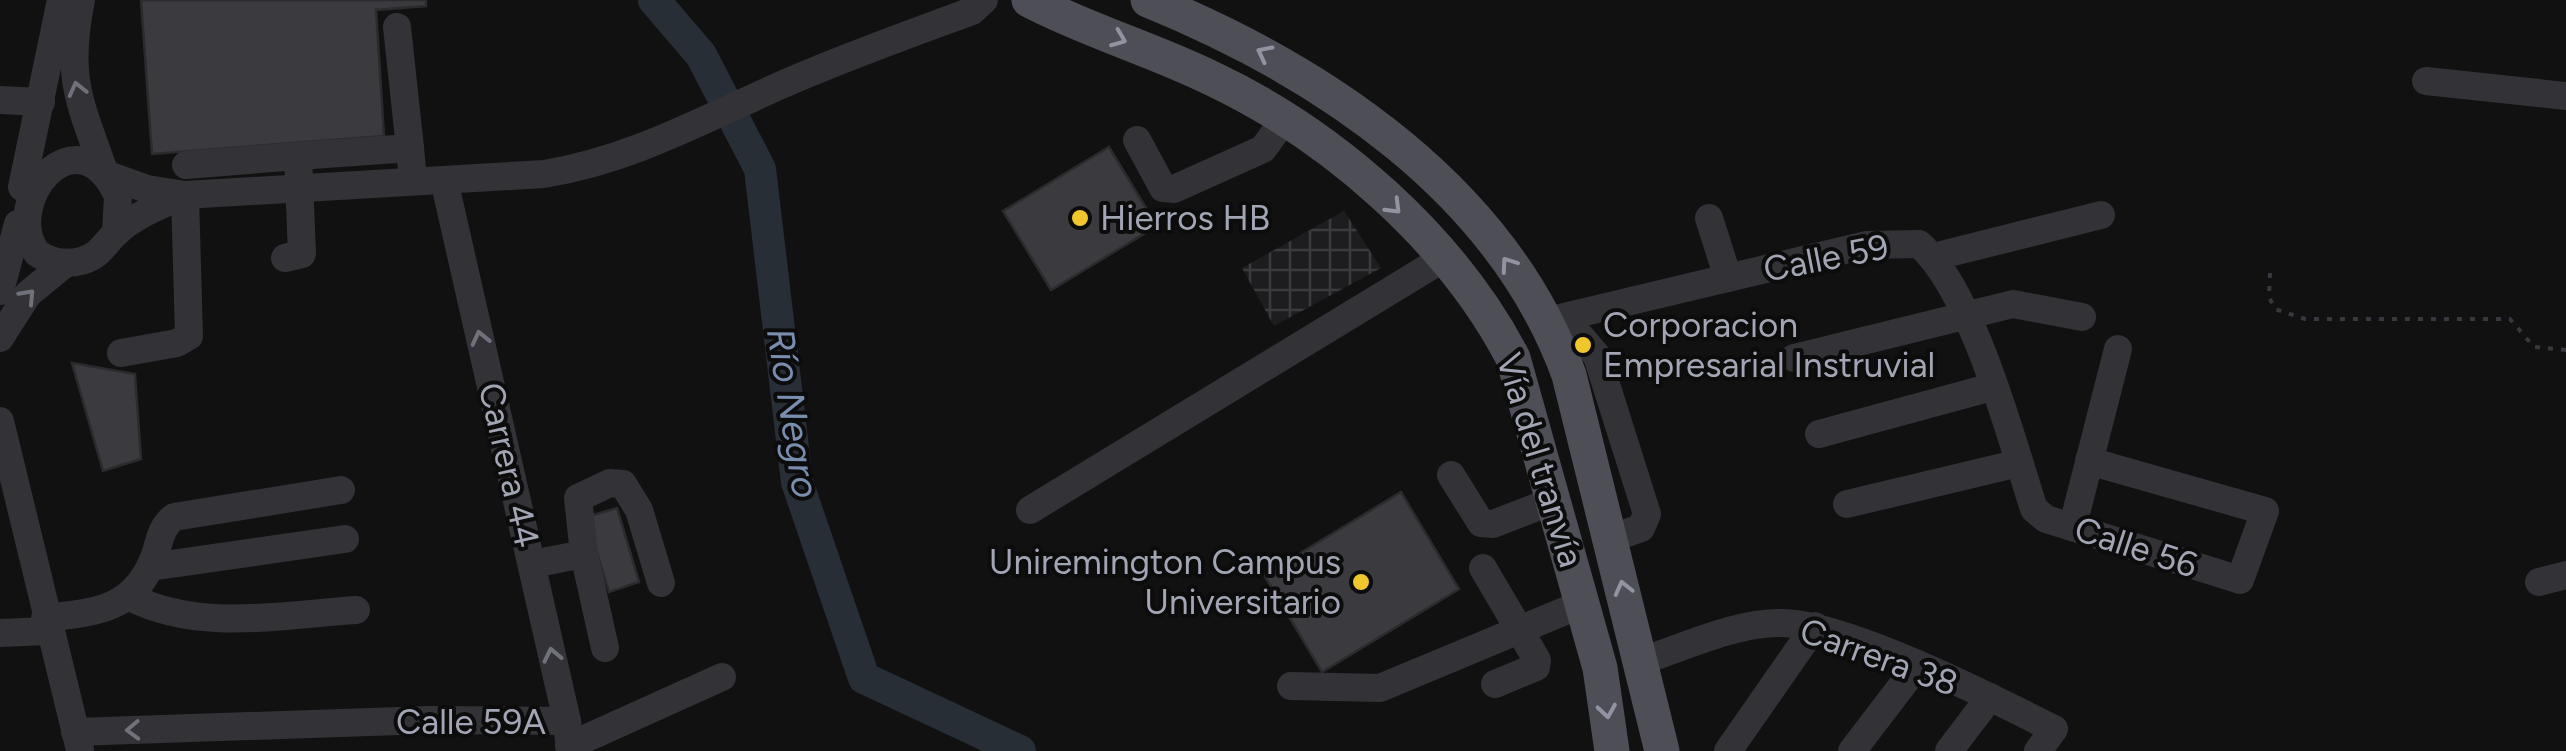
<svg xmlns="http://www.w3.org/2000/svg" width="2566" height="751" font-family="Figtree,sans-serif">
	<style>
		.industrial { fill: url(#industrial-grid) }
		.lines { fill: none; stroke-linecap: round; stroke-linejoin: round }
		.river { stroke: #282e36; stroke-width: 32 }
		.building { fill: #3b3b3f; stroke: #2b2b2e; stroke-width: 2.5 }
		.path { stroke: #38393e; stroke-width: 4; stroke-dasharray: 5 8; stroke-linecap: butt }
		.minor { stroke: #323237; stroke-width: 28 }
		.major { stroke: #4e4f56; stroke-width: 35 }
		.oneway { stroke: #9194a0 }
		.oneway2 { stroke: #70717b }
		.poi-dot { fill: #efc72c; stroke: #0c0c0d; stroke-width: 4 }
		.labels { text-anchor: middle; stroke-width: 8; stroke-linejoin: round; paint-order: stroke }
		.poi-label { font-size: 35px; fill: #a2a5b3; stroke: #0c0c0d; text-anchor: start }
		.street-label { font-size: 35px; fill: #a2a5b3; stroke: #0c0c0d }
		.water-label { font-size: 38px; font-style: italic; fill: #798eae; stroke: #0c0c0d }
	</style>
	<defs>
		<pattern id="industrial-grid" width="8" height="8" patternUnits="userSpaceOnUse" patternTransform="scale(2.5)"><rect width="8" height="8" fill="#1d1d1f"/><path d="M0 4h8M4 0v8" fill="none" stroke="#3b3b3d"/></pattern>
	</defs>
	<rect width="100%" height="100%" fill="#111112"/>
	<path class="industrial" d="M1344,211L1381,268L1274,326L1242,268Z"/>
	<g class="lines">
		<path class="river" d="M654,0L701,55L760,169L797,482L864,678L1020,751"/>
	</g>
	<g class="building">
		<path d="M141,0H426V6L376,10L384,136L152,154Z"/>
		<path d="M1109,147L1157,226L1051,290L1003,211Z"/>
		<path d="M72,363L135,374L141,459L103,471Z"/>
		<path d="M1401,492L1459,589L1322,672L1264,575Z"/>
		<path d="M617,508L639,582L609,592L586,517Z"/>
	</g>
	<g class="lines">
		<path class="path" d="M2270,273L2269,297L2275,309L2305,319H2510L2534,347L2566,350"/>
		<g class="minor">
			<path d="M81,0C65,79 80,102 105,174L147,189L185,195L544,174C630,160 700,121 779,86C842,58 907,35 972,11L984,0"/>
			<path d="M397,27L410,148"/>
			<path d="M2426,81L2566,96"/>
			<path d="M0,100L41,102"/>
			<path d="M1137,140L1163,188L1174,189L1263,149L1284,120"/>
			<path d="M186,165L298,156"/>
			<path d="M444,180L567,721L570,751"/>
			<path d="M22,187L61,0"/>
			<path d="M1709,218L1728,278"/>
			<path d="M116,233L118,196C77,108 0,203 37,253C50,262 66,265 81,261C100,256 104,244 116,233C134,215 162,205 184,195"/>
			<path d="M1933,257L2101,215"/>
			<path d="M285,258L302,254L298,156L410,148L413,181"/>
			<path d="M0,291L18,224"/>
			<path d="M1547,321L1866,245L1919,244C1973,292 2011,438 2034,509L2046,519L2240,580L2265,511L2089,461"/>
			<path d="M0,338L28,294L66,263"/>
			<path d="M1557,344L1581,337L1597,356L1647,514L1641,528L1610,539"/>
			<path d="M121,353L177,343L189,336L185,195"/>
			<path d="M1794,358L2013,304L2082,317"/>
			<path d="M0,421L80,750"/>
			<path d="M1819,434L1992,387"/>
			<path d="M1451,475L1481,523L1493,524L1555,500"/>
			<path d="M1847,504L2019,463"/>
			<path d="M1030,510L1444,258"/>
			<path d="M2073,525L2118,349"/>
			<path d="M584,554L605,648"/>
			<path d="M532,564L584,554L578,498L610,483L623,484L639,510L661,583"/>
			<path d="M150,567L345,539"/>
			<path d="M1483,568L1537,660L1536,667L1495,684"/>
			<path d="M2539,582L2566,575"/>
			<path d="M130,597C199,632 280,615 356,610"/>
			<path d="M45,618C95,612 133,611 154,558C160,541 160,528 174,517L341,490"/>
			<path d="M0,633L48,631"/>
			<path d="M1641,661C1685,647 1736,622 1782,623C1847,624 1992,698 2054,729L2038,751"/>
			<path d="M1291,686L1380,688L1584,603"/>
			<path d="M75,732L428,720L567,721"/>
			<path d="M569,746L722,677"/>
			<path d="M1728,751L1815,626"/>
			<path d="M1852,751L1917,666"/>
			<path d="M1949,751L1990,697"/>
		</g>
		<g class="major">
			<path d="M1029,0C1088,31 1152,49 1211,78C1332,135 1451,239 1513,358L1600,668L1612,751"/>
			<path d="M1148,0C1322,71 1502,190 1569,375L1662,751"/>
		</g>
	</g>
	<defs><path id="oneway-chevron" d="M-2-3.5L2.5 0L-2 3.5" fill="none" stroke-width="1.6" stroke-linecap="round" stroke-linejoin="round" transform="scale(2.5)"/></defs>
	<g class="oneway">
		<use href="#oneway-chevron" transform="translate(1119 39) rotate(22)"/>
		<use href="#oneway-chevron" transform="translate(1264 53) rotate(-153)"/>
		<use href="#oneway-chevron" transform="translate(1394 207) rotate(45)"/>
		<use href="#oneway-chevron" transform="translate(1508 264) rotate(-125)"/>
		<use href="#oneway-chevron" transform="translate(1623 588) rotate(-104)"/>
		<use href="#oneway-chevron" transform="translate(1607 711) rotate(81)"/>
	</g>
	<g class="oneway2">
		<use href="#oneway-chevron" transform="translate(77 89) rotate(-104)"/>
		<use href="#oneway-chevron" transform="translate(28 296) rotate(-47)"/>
		<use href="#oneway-chevron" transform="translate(480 338) rotate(-103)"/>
		<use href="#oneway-chevron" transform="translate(552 655) rotate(-102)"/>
		<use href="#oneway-chevron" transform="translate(133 730) rotate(178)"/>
	</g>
	<g class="poi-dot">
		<circle cx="1080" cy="218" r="10"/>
		<circle cx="1583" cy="345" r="10"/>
		<circle cx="1361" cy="582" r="10"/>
	</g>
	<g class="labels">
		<g class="poi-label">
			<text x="1100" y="230">Hierros HB</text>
			<text x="1603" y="337">Corporacion<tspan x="1603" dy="40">Empresarial Instruvial</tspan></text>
			<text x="1341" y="574" text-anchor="end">Uniremington Campus<tspan x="1341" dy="40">Universitario</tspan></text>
		</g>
		<g class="street-label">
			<text transform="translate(1826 258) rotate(-11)" y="12">Calle 59</text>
			<text transform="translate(1540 460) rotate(73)" y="12">Vía del tranvía</text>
			<text transform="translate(509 465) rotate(77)" y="12">Carrera 44</text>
			<text transform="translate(2136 547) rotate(18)" y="12">Calle 56</text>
			<text transform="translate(1879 657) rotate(20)" y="12">Carrera 38</text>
			<text x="471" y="734">Calle 59A</text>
		</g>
		<g class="water-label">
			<text transform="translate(793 413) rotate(81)" y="13">Río Negro</text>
		</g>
	</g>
</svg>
